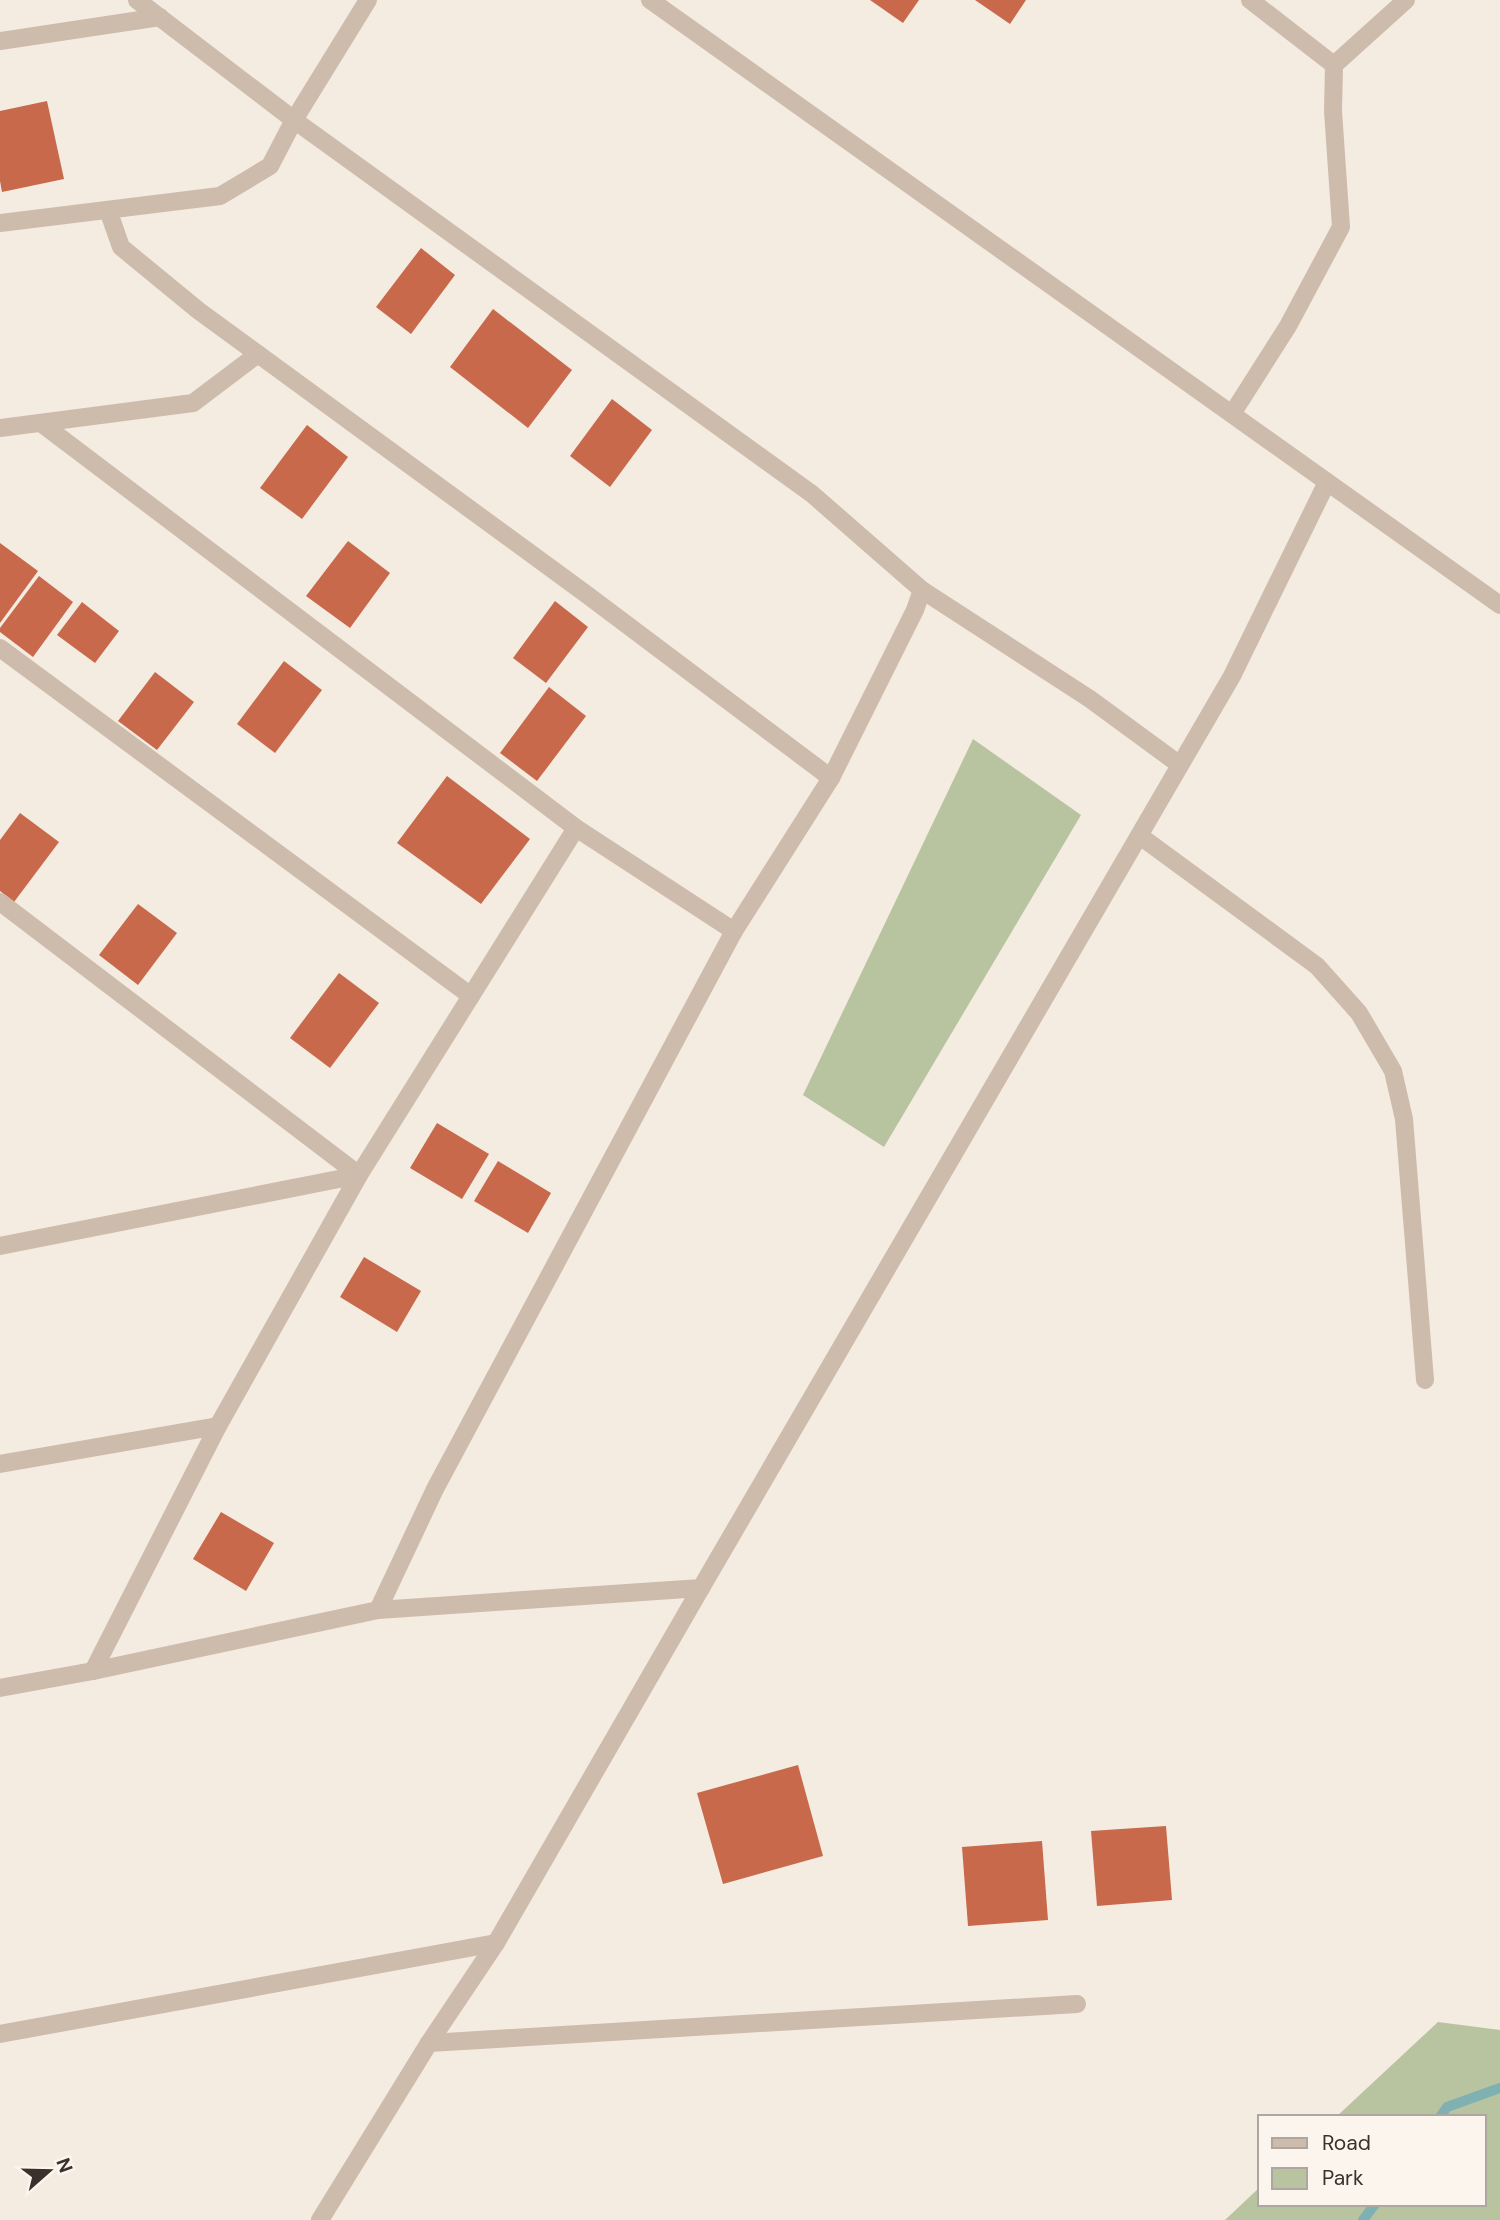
<svg xmlns="http://www.w3.org/2000/svg" width="1500" height="2220" font-family="'DM Sans',sans-serif">
	<style>
		.green { fill: #b8c4a0 }
		.lines { fill: none; stroke-linecap: round; stroke-linejoin: round }
		.stream { stroke: #7fb0b2; stroke-width: 10 }
		.building { fill: #c8694b }
		.minor { stroke: #cdbbac; stroke-width: 18 }
	</style>
	<rect width="100%" height="100%" fill="#f4ebe1"/>
	<g class="green">
		<path d="M973,739L1081,815L884,1147L803,1095Z"/>
		<path d="M1438,2022L1500,2030V2220H1225L1260,2187V2204H1484V2117H1336Z"/>
	</g>
	<g class="lines">
		<g class="stream">
			<path d="M1440,2117L1447,2107L1500,2088"/>
			<path d="M1363,2220L1375,2204"/>
		</g>
	</g>
	<g class="building">
		<path d="M870,0H919L903,23Z"/>
		<path d="M975,0H1026L1010,24Z"/>
		<path d="M47,101L64,179L2,192L0,181V111Z"/>
		<path d="M421,248L455,275L411,334L376,307Z"/>
		<path d="M493,309L572,370L528,428L450,367Z"/>
		<path d="M612,399L652,430L610,487L570,456Z"/>
		<path d="M307,425L348,457L302,519L260,488Z"/>
		<path d="M348,541L390,573L350,628L306,596Z"/>
		<path d="M0,543L38,571L0,623Z"/>
		<path d="M39,576L73,602L33,657L0,632V628Z"/>
		<path d="M555,601L588,627L546,683L513,658Z"/>
		<path d="M82,602L119,631L95,663L57,635Z"/>
		<path d="M284,661L322,690L275,753L237,724Z"/>
		<path d="M155,672L194,702L157,750L118,721Z"/>
		<path d="M549,687L586,716L537,781L500,753Z"/>
		<path d="M447,776L530,839L481,904L397,843Z"/>
		<path d="M20,813L59,842L14,902L0,891V840Z"/>
		<path d="M138,904L177,933L138,985L99,955Z"/>
		<path d="M339,973L379,1003L330,1068L290,1038Z"/>
		<path d="M437,1123L489,1154L462,1199L410,1168Z"/>
		<path d="M498,1161L551,1193L528,1233L474,1201Z"/>
		<path d="M364,1257L421,1291L397,1332L340,1297Z"/>
		<path d="M221,1512L274,1543L246,1591L193,1559Z"/>
		<path d="M798,1765L823,1856L723,1884L697,1793Z"/>
		<path d="M1166,1826L1172,1900L1097,1906L1091,1831Z"/>
		<path d="M1042,1841L1048,1920L968,1926L962,1847Z"/>
	</g>
	<g class="lines">
		<g class="minor">
			<path d="M137,0L294,120L812,494L922,590L915,610L831,778L734,931L435,1489L378,1610L701,1588L1232,676L1327,482"/>
			<path d="M650,0L1500,605"/>
			<path d="M1250,0L1334,65"/>
			<path d="M0,41L160,17"/>
			<path d="M108,210L121,247L199,311L586,594L831,778"/>
			<path d="M0,223L220,196L270,166L294,120L368,0"/>
			<path d="M1232,414L1288,326L1341,227L1333,111L1334,65L1406,0"/>
			<path d="M0,428L193,403L258,354"/>
			<path d="M922,590L1090,699L1180,765"/>
			<path d="M0,648L471,996"/>
			<path d="M576,828L734,931"/>
			<path d="M1140,836L1317,966L1359,1013L1393,1071L1404,1119L1425,1380"/>
			<path d="M0,902L359,1175L218,1426L93,1671"/>
			<path d="M0,1246L359,1175L576,828L41,423"/>
			<path d="M0,1464L218,1426"/>
			<path d="M0,1688L93,1671L378,1610"/>
			<path d="M0,2034L496,1943"/>
			<path d="M429,2043L1077,2004"/>
			<path d="M320,2220L429,2043L496,1943L701,1588"/>
		</g>
	</g>
	<rect x="1258" y="2115" width="228" height="91" fill="#fbf5ee" stroke="#aea6a0" stroke-width="2"/>
	<rect x="1272" y="2138" width="35" height="10" fill="#cdbbac" stroke="#aea6a0" stroke-width="2"/>
	<text x="1322" y="2150" font-size="21" fill="#3b302b">Road</text>
	<rect x="1272" y="2168" width="35" height="21" fill="#b8c4a0" stroke="#aea6a0" stroke-width="2"/>
	<text x="1322" y="2185" font-size="21" fill="#3b302b">Park</text>
	<g transform="translate(49 2171) rotate(70)" stroke="#fbf5ee" stroke-width="5" paint-order="stroke">
	<path d="M0-5L12 26L0 18L-12 26Z" fill="#3b302b"/>
	<text y="-10" font-size="19" font-weight="bold" text-anchor="middle" fill="#3b302b">N</text>
	</g>
</svg>
